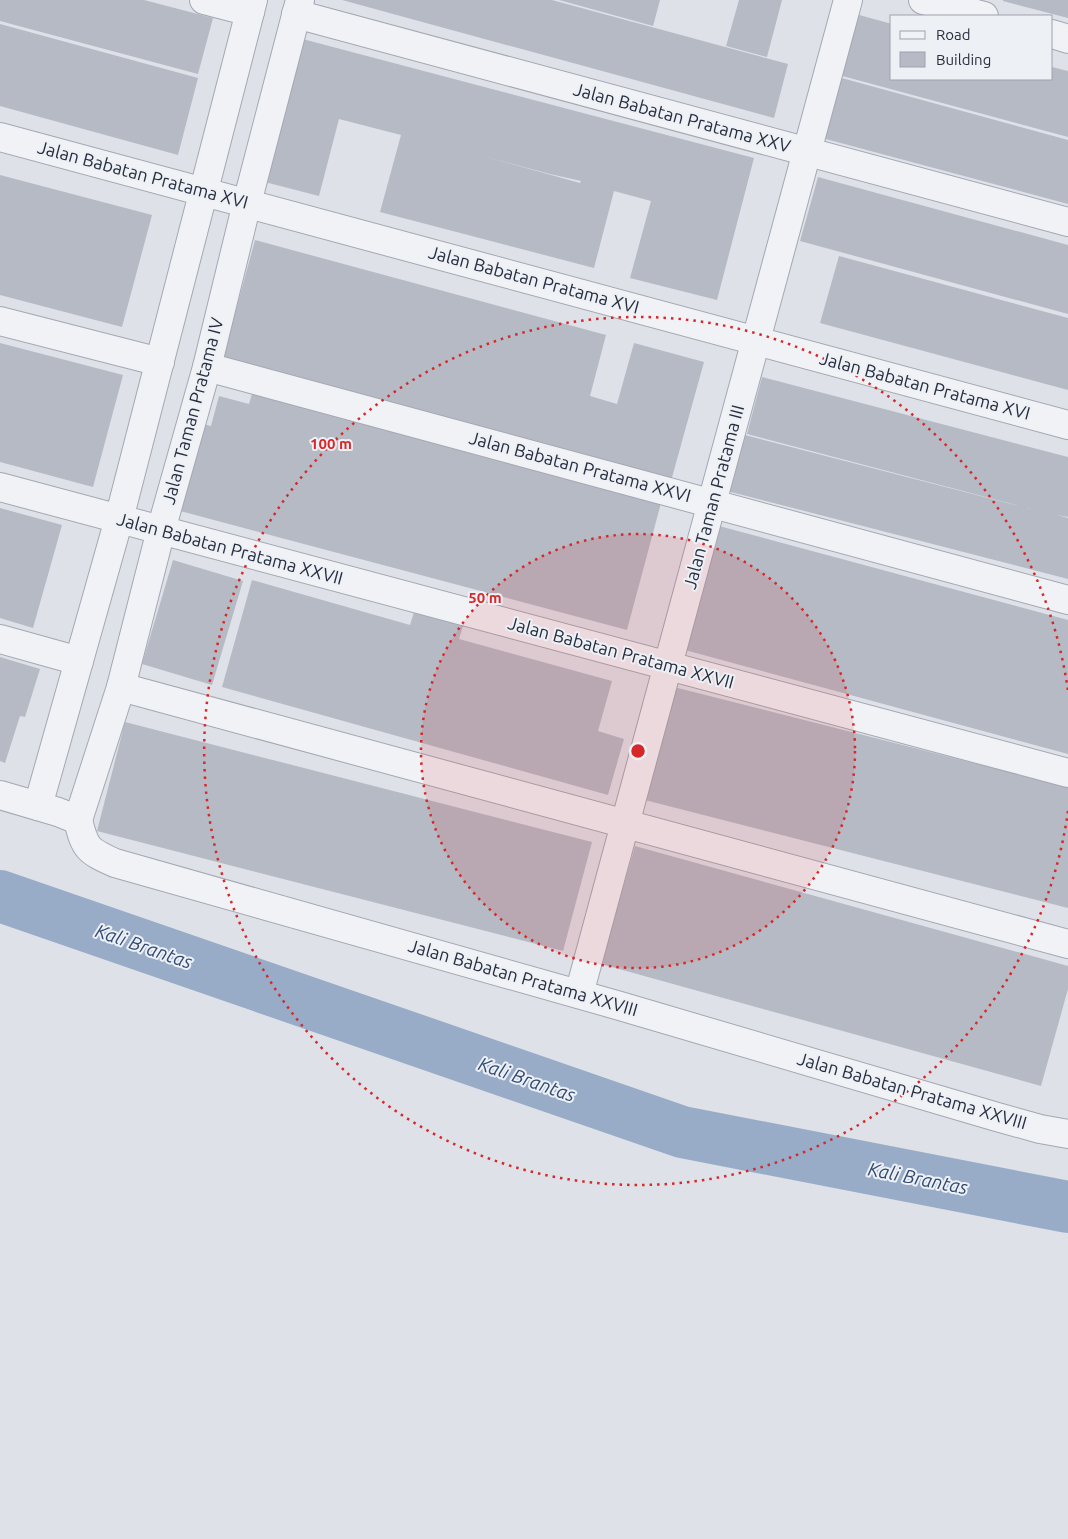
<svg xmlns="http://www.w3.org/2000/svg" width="1068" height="1539" font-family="Ubuntu,sans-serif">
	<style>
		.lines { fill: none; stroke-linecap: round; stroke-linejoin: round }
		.river { stroke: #98acc8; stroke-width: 52 }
		.building { fill: #b5bac4; fill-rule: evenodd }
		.minor-casing { stroke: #a3a8b2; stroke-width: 30 }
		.minor { stroke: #f0f2f6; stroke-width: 28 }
		.ring { fill: none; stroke: #d62828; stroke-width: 2.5; stroke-dasharray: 2.5 5 }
		.labels { text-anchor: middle; stroke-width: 4; stroke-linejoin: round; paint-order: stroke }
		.street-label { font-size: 18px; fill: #272e3f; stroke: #edf0f5 }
		.water-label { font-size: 19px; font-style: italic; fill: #314a73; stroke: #edf0f5 }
		.centre { fill: #d62828; stroke: #edf0f5; stroke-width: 2.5 }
		.ring-label { font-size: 15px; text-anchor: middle; font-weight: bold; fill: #d62828; stroke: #edf0f5; stroke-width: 4; stroke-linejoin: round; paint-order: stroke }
	</style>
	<rect width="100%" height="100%" fill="#dee1e8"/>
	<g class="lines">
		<path class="river" d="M0,896L682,1132L1068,1207"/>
	</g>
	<g class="building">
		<path d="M0,0H144L213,18L198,74L0,21Z"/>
		<path d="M342,0H552L788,64L774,118Z"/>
		<path d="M559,0H660L653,26Z"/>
		<path d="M739,0H782L767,57L726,46Z"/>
		<path d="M1003,0H1068V18L1003,1Z"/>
		<path d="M852,13L892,24V79H1052V67L1068,71V137L835,74Z"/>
		<path d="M0,24L198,78L178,155L0,106Z"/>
		<path d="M295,37L754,158L717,300L630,278L651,201L614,191L594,268L380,212L401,135L339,119L319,196L257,180ZM479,155L550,174L581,181L580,183Z"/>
		<path d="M838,77L1068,140V204L822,138Z"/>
		<path d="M0,175L152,215L122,327L0,295Z"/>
		<path d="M818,177L1068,245V314L800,241Z"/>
		<path d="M255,240L606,335L590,396L617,404L634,343L704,362L671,481L223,358Z"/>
		<path d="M839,256L1068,318V390L820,323Z"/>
		<path d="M0,343L123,375L93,487L0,462Z"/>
		<path d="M762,377L1068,457V517L1057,515L1068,518V579L727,491L741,434L1031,509L747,434Z"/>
		<path d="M252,394L661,503L627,630L169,508L192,421L211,426L219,396L249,404Z"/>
		<path d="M0,508L62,525L33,628L0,618Z"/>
		<path d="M719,526L1068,620V754L685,650Z"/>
		<path d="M173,560L243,581L212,685L142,664Z"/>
		<path d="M252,580L410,625L415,609L464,623L459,639L612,681L598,731L624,739L608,795L222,687Z"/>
		<path d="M0,657L40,669L25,717L20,716L5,763L0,761Z"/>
		<path d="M666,685L1068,787V908L637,798Z"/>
		<path d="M125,722L592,842L563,951L97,831Z"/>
		<path d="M635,846L1068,966V989L1041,1086L601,964Z"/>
	</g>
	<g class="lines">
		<defs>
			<g id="minor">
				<path d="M204,0L250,12"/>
				<path d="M923,0L984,16"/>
				<path d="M296,14L1068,222"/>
				<path d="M1052,34L1068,39"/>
				<path d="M0,137L1068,425"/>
				<path d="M0,321L160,362"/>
				<path d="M207,367L1068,600"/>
				<path d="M0,487L1068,773"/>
				<path d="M0,639L79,661"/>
				<path d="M121,687L1068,944"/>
				<path d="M0,795L58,812L78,820"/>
				<path d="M38,806L119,519L253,0"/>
				<path d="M78,820C85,849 88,851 115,863L620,1006L997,1117L1040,1129L1068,1134"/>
				<path d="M78,820L121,687L161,530L207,367L247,203L300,0"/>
				<path d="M579,994L848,0"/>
			</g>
		</defs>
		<use href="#minor" class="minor-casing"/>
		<use href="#minor" class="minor"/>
	</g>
	<circle cx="638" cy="751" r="217" fill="#d62828" fill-opacity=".12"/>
	<g class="ring">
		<circle cx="638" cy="751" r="217"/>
		<path d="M1068 811A434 434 0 1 1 1068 691"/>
	</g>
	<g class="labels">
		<g class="street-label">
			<text transform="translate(682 118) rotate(15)" y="6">Jalan Babatan Pratama XXV</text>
			<text transform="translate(143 175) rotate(15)" y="6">Jalan Babatan Pratama XVI</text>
			<text transform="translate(534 280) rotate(15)" y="6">Jalan Babatan Pratama XVI</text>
			<text transform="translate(925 386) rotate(15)" y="6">Jalan Babatan Pratama XVI</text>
			<text transform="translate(193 411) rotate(-75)" y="6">Jalan Taman Pratama IV</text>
			<text transform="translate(580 467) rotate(15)" y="6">Jalan Babatan Pratama XXVI</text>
			<text transform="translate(714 497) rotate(-75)" y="6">Jalan Taman Pratama III</text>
			<text transform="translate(230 549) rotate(15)" y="6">Jalan Babatan Pratama XXVII</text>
			<text transform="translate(621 653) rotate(15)" y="6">Jalan Babatan Pratama XXVII</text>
			<text transform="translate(523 978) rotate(16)" y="6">Jalan Babatan Pratama XXVIII</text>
			<text transform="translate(912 1091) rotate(16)" y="6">Jalan Babatan Pratama XXVIII</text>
		</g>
		<g class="water-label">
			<text transform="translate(144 946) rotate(19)" y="7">Kali Brantas</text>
			<text transform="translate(527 1079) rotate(19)" y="7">Kali Brantas</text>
			<text transform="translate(918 1178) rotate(11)" y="7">Kali Brantas</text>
		</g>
	</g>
	<circle cx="638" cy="751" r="8" class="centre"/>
	<g class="ring-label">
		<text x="331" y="449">100 m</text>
		<text x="485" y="603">50 m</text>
	</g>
	<rect x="890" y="15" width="162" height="65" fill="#edf0f5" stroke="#9ea2ac"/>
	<rect x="900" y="31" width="25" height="8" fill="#f0f2f6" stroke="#9ea2ac"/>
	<text x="936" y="40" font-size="15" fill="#272e3f">Road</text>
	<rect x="900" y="52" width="25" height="15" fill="#b5bac4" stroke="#9ea2ac"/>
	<text x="936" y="65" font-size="15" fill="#272e3f">Building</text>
</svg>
